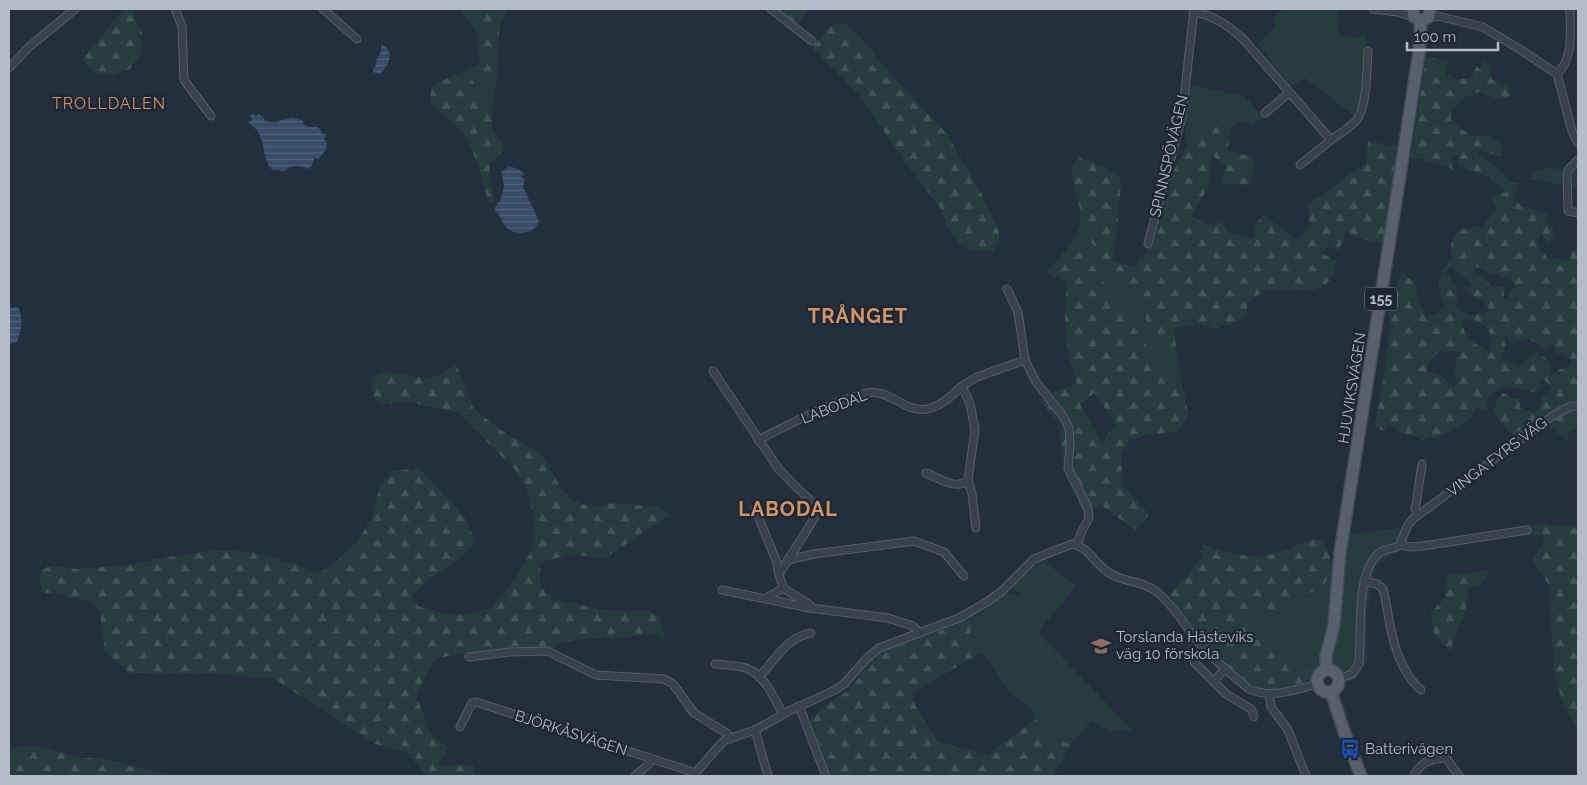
<svg xmlns="http://www.w3.org/2000/svg" width="1587" height="785" font-family="Raleway,sans-serif">
	<style>
		.grass { fill: #263c3f }
		.forest { fill: url(#forest-firs); fill-rule: evenodd }
		.water { fill: url(#water-rules) }
		.lines { fill: none; stroke-linecap: round; stroke-linejoin: round }
		.street-casing { stroke: #565f6c; stroke-width: 9 }
		.primary-casing { stroke: #414a57; stroke-width: 14 }
		.street { stroke: #38414e; stroke-width: 7 }
		.primary { stroke: #56606e; stroke-width: 11 }
		.labels { text-anchor: middle; stroke-width: 4.5; stroke-linejoin: round; paint-order: stroke }
		.shield { fill: #1d2633; stroke: #878f9c; stroke-width: 1 }
		.shield-label { font-size: 14px; font-weight: bold; fill: #b4bcc9 }
		.street-label { font-size: 15px; fill: #b4bcc9; stroke: #1d2633 }
		.poi-label { font-size: 15px; fill: #b4bcc9; stroke: #1d2633; text-anchor: start }
		.neighbourhood-label { font-size: 16px; letter-spacing: 1px; fill: #d59563; stroke: #1d2633 }
		.district-label { font-size: 20px; font-weight: bold; letter-spacing: 1px; fill: #d59563; stroke: #1d2633 }
	</style>
	<defs>
		<pattern id="forest-firs" width="22" height="20" patternUnits="userSpaceOnUse" patternTransform="scale(1.25)"><rect width="22" height="20" fill="#263c3f"/><path d="M5 1l3.5 6h-7zM16 11l3.5 6h-7z" fill="#435659"/></pattern>
		<pattern id="water-rules" width="6" height="5" patternUnits="userSpaceOnUse" patternTransform="scale(1.25)"><rect width="6" height="5" fill="#394c67"/><path d="M0 2.5h6" fill="none" stroke="#53647b"/></pattern>
	</defs>
	<rect width="100%" height="100%" fill="#242f3e"/>
	<g class="grass">
		<path d="M1282,9H1338V31L1343,36L1366,37C1365,60 1367,99 1356,117L1305,78L1290,86L1258,44L1275,27L1273,20Z"/>
		<path d="M480,64L496,89L491,111L466,70Z"/>
		<path d="M1189,85L1245,96L1262,118L1252,125L1241,121L1231,128L1216,121L1194,130L1186,139V120Z"/>
		<path d="M1549,168L1574,170L1578,172L1577,187L1529,179L1532,171Z"/>
		<path d="M1080,226L1178,365L1186,403L1183,401L1075,239Z"/>
		<path d="M1400,527L1407,541L1375,567L1367,612V660L1361,673L1349,684L1347,671H1341L1335,666L1318,671L1312,678L1309,668L1264,646L1252,628L1254,615L1261,609H1278L1311,594L1334,567L1339,532L1356,534Z"/>
		<path d="M1042,560L1077,586L1038,632L1132,730L1110,732L1092,721L1070,745L1052,737L1036,719L1032,708L1010,694L970,634L976,618L1005,593L1020,596L1021,593L1016,592L1012,588L1016,582Z"/>
	</g>
	<g class="forest">
		<path d="M124,9H134L133,15L142,32L141,53L130,69L114,74H95L83,59Z"/>
		<path d="M460,9H507L500,25L498,42L496,89L480,64L477,31Z"/>
		<path d="M775,9H808L797,25Z"/>
		<path d="M845,23L868,45L886,69L947,134L980,191L999,232V241L993,251H973L962,247L948,229L939,206L910,169L860,96L812,48L831,26Z"/>
		<path d="M1426,57L1448,60L1445,68L1446,74C1456,80 1462,80 1472,77L1476,67L1480,69L1484,61L1492,67L1491,79L1509,87L1510,96L1500,100L1478,92L1464,98L1451,111V120C1463,132 1473,139 1490,135L1501,145L1503,156H1497L1481,150L1477,153L1492,163L1511,182L1518,184L1514,199L1522,206L1548,215L1546,221L1553,229L1555,238L1547,242L1540,233L1538,243L1548,259L1570,260L1572,250L1578,251V427L1570,429L1567,440L1543,422L1520,436L1507,431L1494,412L1497,400L1503,393L1512,398L1519,399L1520,408L1537,413L1543,396L1551,389L1545,380L1538,381L1542,387L1537,392C1513,390 1511,380 1488,396L1487,411L1478,407L1468,421L1443,435L1423,440L1400,432L1389,424L1384,431L1375,428L1387,355L1390,326L1389,314L1395,288L1402,273L1415,283L1418,302L1427,315H1436L1445,307C1437,290 1436,272 1452,259L1451,243L1459,230L1483,226L1497,208L1490,196L1507,192L1491,178L1459,166L1458,156L1452,155L1453,170L1447,166L1411,157ZM1451,266C1457,273 1467,277 1472,285L1470,287L1464,286L1462,288L1463,291L1475,296L1489,308L1488,311C1483,315 1477,313 1471,316L1456,308L1457,288L1446,272L1448,267ZM1477,267L1486,270L1490,275L1498,274L1514,283L1515,286L1507,298H1504V286L1492,287L1484,277L1472,270ZM1466,319L1475,320C1478,324 1481,324 1485,327C1492,333 1493,345 1490,352C1476,344 1461,338 1463,320ZM1507,334L1512,345L1526,339L1535,342L1542,349L1554,346L1556,353C1563,354 1570,355 1572,363L1568,368L1560,369L1553,375H1551C1551,361 1548,358 1535,353L1530,355L1520,367L1501,359L1506,345L1503,338ZM1455,351L1460,354L1459,357H1457C1455,366 1454,376 1458,384L1455,388L1441,376L1429,373L1427,370L1429,362L1437,353Z"/>
		<path d="M466,70L491,111L493,130L505,149L489,165L494,202H488L479,167L466,136L431,103V86Z"/>
		<path d="M1216,121L1231,128L1228,150L1254,158L1251,185L1222,184L1226,165L1211,155L1208,187L1191,217L1214,226L1222,220L1228,232L1254,239L1256,223L1264,215L1296,240C1311,229 1311,222 1307,204L1367,163L1368,141L1398,147L1386,244L1357,238L1346,232L1339,250L1326,246L1323,254L1336,261C1335,266 1334,272 1332,276C1321,299 1289,286 1270,290C1261,292 1254,297 1247,303V316L1238,322L1215,328L1197,325L1174,327L1178,365L1080,226V210L1071,172L1075,161L1079,157L1101,166L1107,167L1121,179L1118,221L1112,260L1136,268L1139,258C1161,251 1161,201 1169,181C1174,169 1181,157 1187,146L1186,139L1194,130Z"/>
		<path d="M1075,239L1183,400L1186,403L1189,416L1177,432L1147,435L1129,440L1121,456L1123,487L1149,514L1136,530L1100,505L1085,515L1066,478L1058,422L1038,399L1077,383L1068,355L1065,318L1067,282L1046,273ZM1094,393L1116,423L1102,443L1080,405Z"/>
		<path d="M456,365L462,376L473,408L501,430L541,454L560,486L570,499L590,507L614,503L658,507L670,515L605,558L570,555L540,562V585L553,599L609,611H649L659,616L664,637L657,634L612,638H585L563,642L550,650L452,655L436,659L429,668L417,697L430,734L448,748L438,765H473L477,776H427L407,753L375,744L274,679L216,674L130,673L105,651L100,612L91,601L43,592L39,581L42,569L52,566L77,569L130,565L155,559L218,550L251,552L302,566L316,572L326,570L356,543L371,520L380,487L390,472L419,468L466,519L475,542L458,560L430,578L412,595L418,606L454,616L490,609L516,578L532,549L535,523L527,489L516,471L459,413L410,402L381,404L374,399L371,377L385,372L425,378L440,375Z"/>
		<path d="M1535,524L1578,526V730L1563,705L1554,672L1549,585L1532,559L1545,540L1542,535L1516,536L1515,529Z"/>
		<path d="M1309,540H1323L1334,567L1325,583L1299,601L1278,609H1261L1254,615L1252,628L1264,646L1309,668L1312,678C1298,685 1275,693 1260,688C1242,682 1206,647 1195,632C1185,620 1177,607 1169,594L1186,577L1204,555L1200,552L1203,545C1227,553 1255,561 1280,552C1290,549 1299,544 1309,540Z"/>
		<path d="M1490,571L1480,585L1469,587L1466,610L1450,651L1434,634L1431,612L1445,598L1448,574Z"/>
		<path d="M974,615L976,618L970,634L982,652L912,693L915,705L938,742L988,755L1036,719L1052,737L1070,745L1053,776H833L809,721L825,705L848,691L859,678L872,658L884,651L956,625Z"/>
		<path d="M33,746L84,758H100L172,776H9V748Z"/>
	</g>
	<g class="water">
		<path d="M381,45C396,50 389,66 380,74L373,72V68L376,66L375,64L381,51Z"/>
		<path d="M253,114L256,117L258,114L263,117L265,121C278,124 279,120 291,118C295,117 299,120 303,121V124L309,127H318L321,131V133L326,135L324,139L327,144L326,150L318,159L315,158L310,169C299,166 293,163 285,171L272,170C260,156 267,132 248,123L253,119L250,116Z"/>
		<path d="M509,166L520,170L524,174L521,178L525,179L523,187L539,221C535,234 516,237 506,227C502,222 500,215 495,210L497,203L500,202L504,186L501,172Z"/>
		<path d="M9,306L12,308L18,307C24,318 21,330 17,342L9,344Z"/>
	</g>
	<g class="lines">
		<defs>
			<g id="street">
				<path d="M175,9L182,26L184,80L211,116"/>
				<path d="M323,9L357,39"/>
				<path d="M771,9L812,41"/>
				<path d="M1373,9L1397,12L1414,17"/>
				<path d="M1193,12C1214,15 1229,26 1244,40L1331,140C1339,134 1349,128 1356,121C1367,108 1367,69 1368,51"/>
				<path d="M1427,19L1438,16L1483,27L1518,48L1557,74L1572,131L1578,143"/>
				<path d="M9,68L29,47L75,9"/>
				<path d="M1557,74C1574,59 1570,30 1570,9"/>
				<path d="M1265,113L1289,93"/>
				<path d="M1578,160L1569,169L1567,174L1568,211L1578,213"/>
				<path d="M1300,165L1331,140"/>
				<path d="M1148,244L1182,117L1194,9"/>
				<path d="M1007,289L1018,312L1025,360L1036,382L1063,416L1069,428L1070,445L1068,468L1088,508L1089,518L1081,533L1077,545"/>
				<path d="M713,371L778,468L796,487L819,508V511L779,574L783,588L810,605V608"/>
				<path d="M758,440C793,423 829,402 867,393C891,388 906,416 931,408C943,405 953,394 962,386"/>
				<path d="M926,473C938,478 957,491 968,480"/>
				<path d="M755,509L776,560L779,574"/>
				<path d="M1418,515L1415,509L1416,505L1422,464"/>
				<path d="M976,528L972,494L968,480L975,429L970,404L962,386L977,377L1025,360"/>
				<path d="M1401,545L1411,547L1423,546L1527,530"/>
				<path d="M788,560L814,554L914,541L944,552L964,576"/>
				<path d="M1364,581L1377,584L1383,589C1386,599 1387,610 1389,620C1393,643 1402,674 1421,690"/>
				<path d="M722,590L810,608L888,618L913,626L920,633"/>
				<path d="M765,599L783,588"/>
				<path d="M469,657L510,652L547,651L596,675L664,679L673,684L694,713L728,734L730,739"/>
				<path d="M1194,662L1226,694L1251,709L1254,717"/>
				<path d="M715,664C725,665 737,665 746,668C765,675 774,698 783,714"/>
				<path d="M759,677C774,661 788,636 811,633"/>
				<path d="M1338,679L1352,674L1359,663C1362,634 1355,576 1378,554C1383,549 1393,549 1399,546L1408,525L1413,519L1551,417L1569,407L1578,406"/>
				<path d="M1214,682L1225,668"/>
				<path d="M1269,694L1271,707L1288,730L1306,776"/>
				<path d="M799,706L826,776"/>
				<path d="M460,727L472,703L476,702L696,773"/>
				<path d="M755,730L768,776"/>
				<path d="M635,776L649,764L651,759"/>
				<path d="M693,776L717,748L725,740L755,730L791,710L835,690L844,684L867,658L879,648L959,618L987,602L1002,591L1034,559L1072,544C1088,546 1095,564 1108,572C1123,583 1143,580 1157,592C1173,604 1183,624 1196,639C1211,658 1231,674 1249,689C1271,699 1295,690 1317,684"/>
				<path d="M1414,776C1419,763 1433,757 1446,758L1459,776"/>
			</g>
			<g id="primary">
				<path d="M1413,9L1414,17L1421,21"/>
				<path d="M1421,21L1429,17L1430,9"/>
				<path d="M1326,670V656L1334,625L1340,553L1398,188L1419,52L1421,21"/>
				<circle cx="1328" cy="681" r="11"/>
				<path d="M1331,692L1345,734L1361,776"/>
			</g>
		</defs>
		<use href="#street" class="street-casing"/>
		<use href="#primary" class="primary-casing"/>
		<use href="#street" class="street"/>
		<use href="#primary" class="primary"/>
	</g>
	<defs>
		<symbol id="school-bare" viewBox="-9 -9 18 18"><path d="M0-5L7-2L0 1L-7-2ZM-4 1L0 2.5L4 1V4Q0 6-4 4Z" fill="#8d6e63" stroke="#1d2633" stroke-width="2.5" paint-order="stroke"/></symbol>
		<symbol id="bus-bare" viewBox="-9 -9 18 18"><path d="M-5-6H5V4H4V6H2V4H-2V6H-4V4H-5ZM-3.5-4V0h7V-4ZM-3.5 1.2v1.5H-2V1.2ZM2 1.2v1.5H3.5V1.2Z" fill="#1a4fb4" stroke="#1d2633" stroke-width="2.5" paint-order="stroke"/></symbol>
	</defs>
	<g fill-rule="evenodd">
		<use href="#school-bare" x="1087" y="632" width="28" height="28"/>
		<use href="#bus-bare" x="1336" y="735" width="28" height="28"/>
	</g>
	<g class="labels">
		<rect class="shield" x="1365" y="287.5" width="32" height="23" rx="4"/>
		<g class="shield-label">
			<text x="1381" y="304">155</text>
		</g>
		<g class="street-label">
			<text transform="translate(1169 156) rotate(-77)" y="5">SPINNSPÖVÄGEN</text>
			<text transform="translate(1352 388) rotate(-81)" y="5">HJUVIKSVÄGEN</text>
			<text transform="translate(834 407) rotate(-21)" y="5">LABODAL</text>
			<text transform="translate(1497 457) rotate(-37)" y="5">VINGA FYRS VÄG</text>
			<text transform="translate(571 733) rotate(18)" y="5">BJÖRKÅSVÄGEN</text>
		</g>
		<g class="poi-label">
			<text x="1116" y="642">Torslanda Hästeviks<tspan x="1116" dy="17">väg 10 förskola</tspan></text>
			<text x="1365" y="754">Batterivägen</text>
		</g>
		<g class="neighbourhood-label">
			<text x="109" y="109">TROLLDALEN</text>
		</g>
		<g class="district-label">
			<text x="858" y="323">TRÅNGET</text>
			<text x="788" y="516">LABODAL</text>
		</g>
	</g>
	<rect width="1587" height="785" fill="none" stroke="#b4bcc9" stroke-width="20"/>
	<path d="M1407 42v8h91v-8" fill="none" stroke="#b4bcc9" stroke-width="2.5"/>
	<text x="1414" y="42" font-size="15" fill="#b4bcc9" stroke="#1d2633" stroke-width="4" paint-order="stroke">100 m</text>
</svg>
